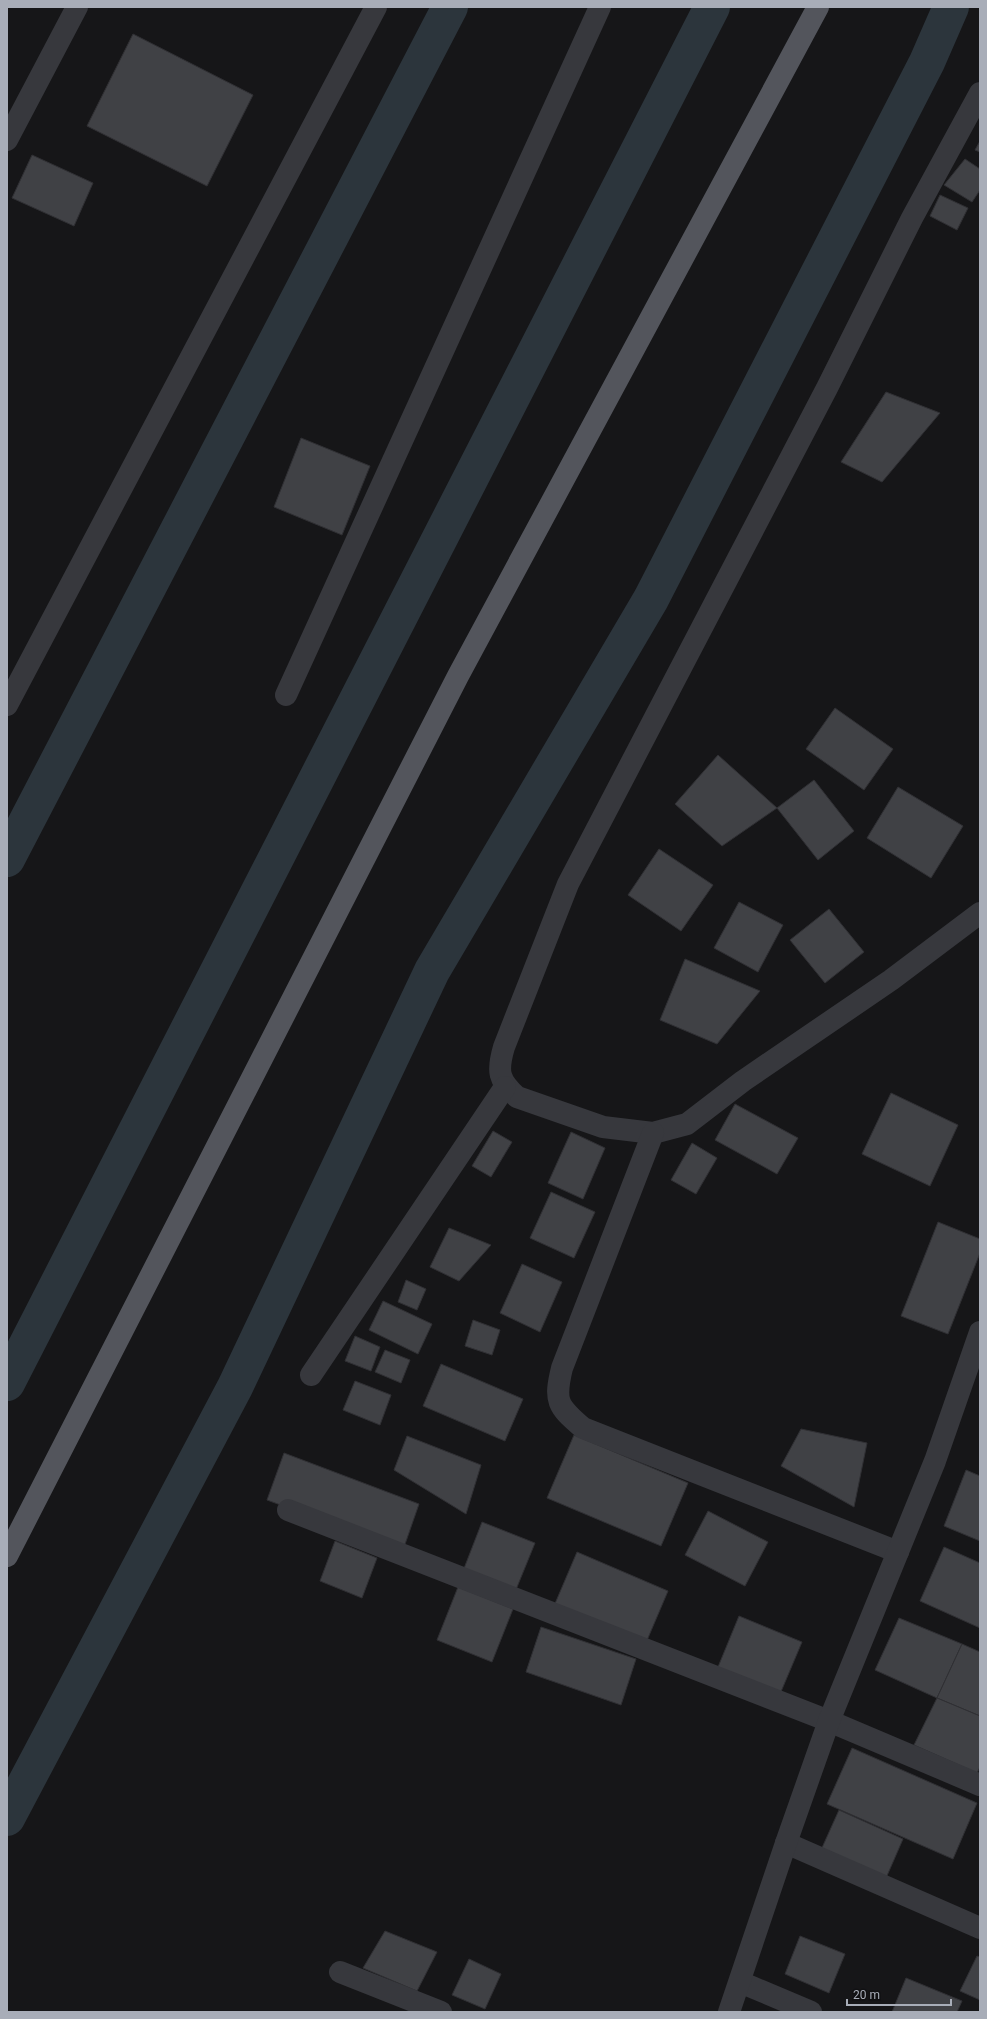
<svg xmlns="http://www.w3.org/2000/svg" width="987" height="2019" font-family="Roboto,sans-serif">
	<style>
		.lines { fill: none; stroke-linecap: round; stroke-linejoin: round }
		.canal { stroke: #2c353c; stroke-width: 36 }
		.building { fill: #404145; stroke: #303034 }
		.minor { stroke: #37383d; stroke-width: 22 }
		.tertiary { stroke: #37383d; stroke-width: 22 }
		.primary { stroke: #53555c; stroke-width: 22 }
	</style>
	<rect width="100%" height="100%" fill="#161618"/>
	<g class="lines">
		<g class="canal">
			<path d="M7,859L450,7"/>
			<path d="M7,1383L712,7"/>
			<path d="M7,1818L235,1387L432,971L651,599L927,62L951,7"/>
		</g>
	</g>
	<g class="building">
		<path d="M133,34L253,95L207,186L87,126Z"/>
		<path d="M980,141V152L975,150Z"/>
		<path d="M32,155L93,183L74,226L12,198Z"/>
		<path d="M965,159L980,169V190L972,202L944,185Z"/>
		<path d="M940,195L968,208L957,230L930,216Z"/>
		<path d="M886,392L940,413L882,482L841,462Z"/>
		<path d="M301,438L370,466L342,535L274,507Z"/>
		<path d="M835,708L893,749L864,790L806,749Z"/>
		<path d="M718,755L777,808L722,846L675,804Z"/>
		<path d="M814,780L854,831L818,860L777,808Z"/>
		<path d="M898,787L963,826L931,878L867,838Z"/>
		<path d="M659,849L713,885L681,931L628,895Z"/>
		<path d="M739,902L783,925L758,972L714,948Z"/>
		<path d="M829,909L864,952L825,983L790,940Z"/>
		<path d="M685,959L760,991L717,1044L660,1020Z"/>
		<path d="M891,1093L958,1125L930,1186L862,1154Z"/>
		<path d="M735,1104L798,1138L777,1174L715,1140Z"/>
		<path d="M493,1131L512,1142L491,1177L472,1166Z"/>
		<path d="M571,1132L605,1148L583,1199L548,1183Z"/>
		<path d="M692,1143L717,1158L696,1194L671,1180Z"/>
		<path d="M551,1192L595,1212L574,1258L530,1238Z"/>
		<path d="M938,1222L980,1239V1253L948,1334L901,1316Z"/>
		<path d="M449,1228L491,1245L459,1281L430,1267Z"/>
		<path d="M522,1264L562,1282L540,1332L500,1313Z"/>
		<path d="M406,1280L426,1289L417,1310L398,1302Z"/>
		<path d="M383,1301L432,1324L418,1354L369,1330Z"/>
		<path d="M473,1320L500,1330L492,1355L465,1346Z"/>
		<path d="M355,1336L380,1347L371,1371L345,1361Z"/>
		<path d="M385,1350L410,1360L401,1383L375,1372Z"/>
		<path d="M441,1364L523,1399L505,1441L423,1406Z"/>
		<path d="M355,1381L391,1395L380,1425L343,1410Z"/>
		<path d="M801,1429L867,1443L854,1507L781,1466Z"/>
		<path d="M574,1435L688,1483L661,1546L547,1498Z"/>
		<path d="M407,1436L481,1465L466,1514L394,1470Z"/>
		<path d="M284,1453L419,1504L403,1550L267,1500Z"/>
		<path d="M966,1470L980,1476V1541L944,1526Z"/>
		<path d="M708,1511L768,1542L745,1586L685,1555Z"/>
		<path d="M482,1522L535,1543L515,1592L463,1571Z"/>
		<path d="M335,1541L377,1558L362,1598L320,1581Z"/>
		<path d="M944,1547L980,1563V1628L920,1601Z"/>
		<path d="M577,1552L668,1591L645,1645L554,1606Z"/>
		<path d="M458,1587L513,1609L492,1662L437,1640Z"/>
		<path d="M739,1616L802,1642L780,1694L718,1667Z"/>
		<path d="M899,1618L962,1644L937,1698L875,1670Z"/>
		<path d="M541,1627L636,1659L621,1705L526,1672Z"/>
		<path d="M962,1644L980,1652V1716L937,1698Z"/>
		<path d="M937,1698L980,1716V1767L977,1773L914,1745Z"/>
		<path d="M852,1748L977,1803L953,1859L827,1804Z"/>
		<path d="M839,1810L903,1839L886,1878L821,1850Z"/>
		<path d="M385,1931L437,1952L417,1991L363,1968Z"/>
		<path d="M800,1936L845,1954L829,1993L785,1974Z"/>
		<path d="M977,1956L980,1957V2000L960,1991Z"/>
		<path d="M469,1959L501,1974L485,2009L452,1995Z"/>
		<path d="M906,1978L962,2001L957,2012H892Z"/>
	</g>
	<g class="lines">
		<g class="minor">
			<path d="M980,93L912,218L827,388L568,884L504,1047C497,1071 498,1080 517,1097L603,1127L653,1133L687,1124L743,1081L891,980L980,913"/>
			<path d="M7,140L77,7"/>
			<path d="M286,695L600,7"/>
			<path d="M7,705L376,7"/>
			<path d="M653,1133L562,1368C554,1401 557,1406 583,1428L898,1552"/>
			<path d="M311,1375L505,1087"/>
			<path d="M288,1510L829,1721L980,1785"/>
			<path d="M786,1843L980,1928"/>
			<path d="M340,1972L441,2012"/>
			<path d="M740,1982L811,2012"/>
		</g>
		<path class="tertiary" d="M729,2012L786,1843L829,1721L935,1461L980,1332"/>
		<path class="primary" d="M7,1556L458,676L818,7"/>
	</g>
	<rect width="987" height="2019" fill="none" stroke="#a8adb8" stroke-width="16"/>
	<path d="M847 1999v6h104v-6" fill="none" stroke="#a8adb8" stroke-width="2"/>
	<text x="853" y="1999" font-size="12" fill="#a8adb8" stroke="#111113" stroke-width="3" paint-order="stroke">20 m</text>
</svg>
